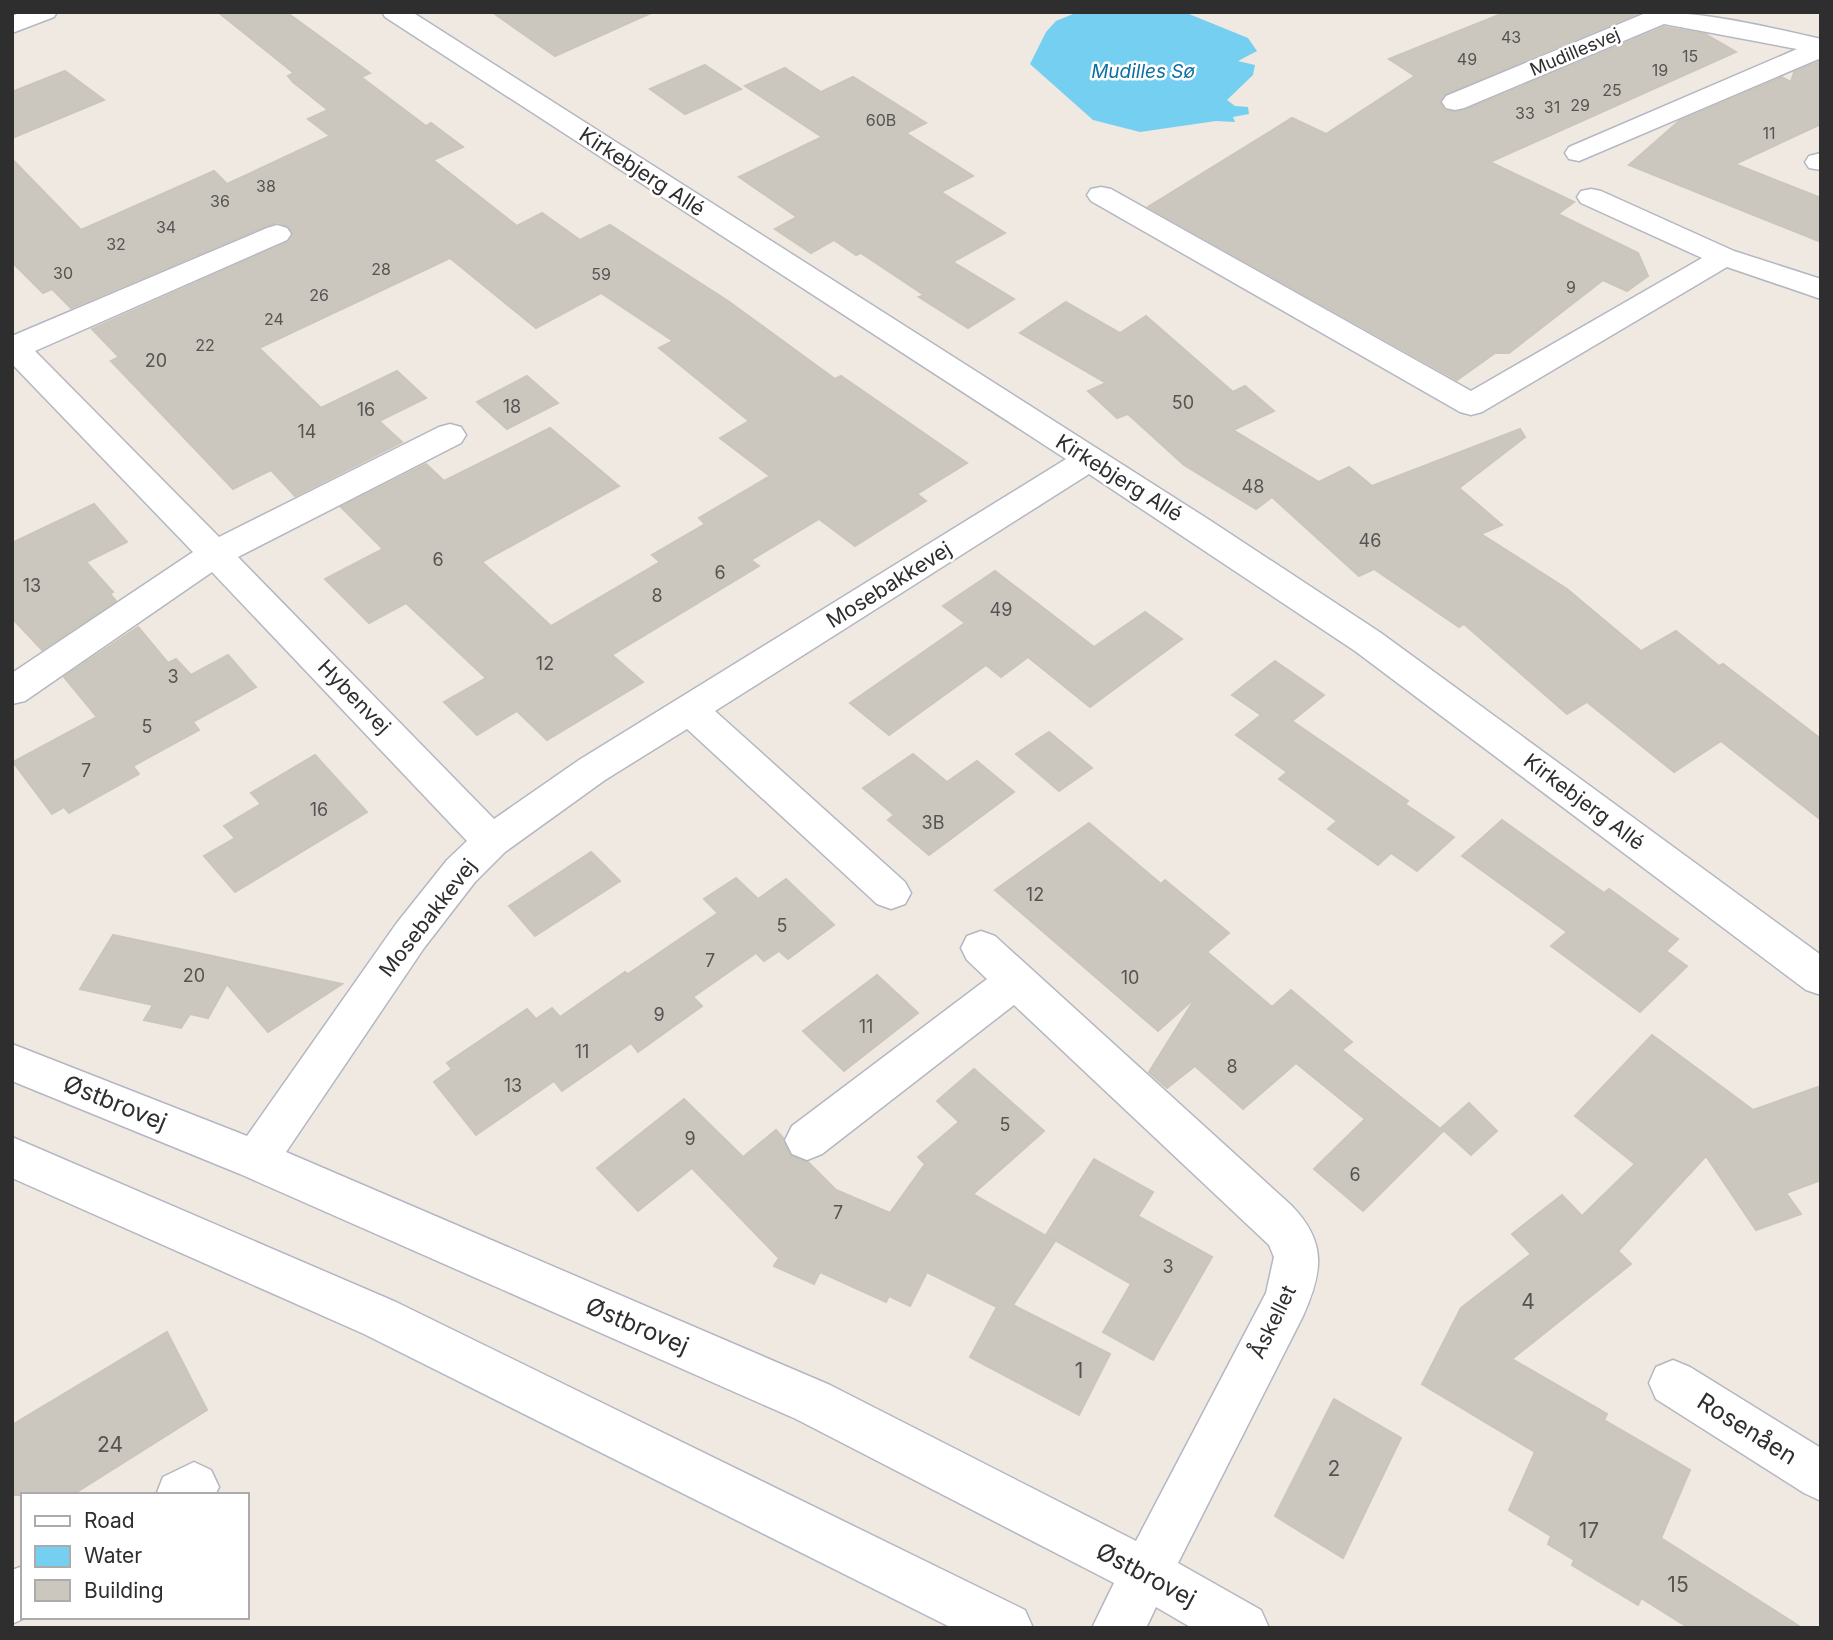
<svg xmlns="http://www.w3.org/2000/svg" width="1833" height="1640" font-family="Inter,sans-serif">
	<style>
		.water { fill: #75cff0 }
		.building { fill: #cbc7bf; stroke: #cbc5ba; stroke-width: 2 }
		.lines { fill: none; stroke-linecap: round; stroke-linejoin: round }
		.minor-casing { stroke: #b4b7c1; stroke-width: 3 }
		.minor { fill: #fff; fill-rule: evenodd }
		.labels { text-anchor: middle; stroke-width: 5; stroke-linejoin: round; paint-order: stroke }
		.far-number-label { font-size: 16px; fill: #555452 }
		.far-street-label { font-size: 18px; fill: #2e2e2e; stroke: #fff }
		.number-label { font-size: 18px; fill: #555452 }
		.far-water-label { font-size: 19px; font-style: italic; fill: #0d6fa3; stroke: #fff }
		.street-label { font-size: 21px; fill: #2e2e2e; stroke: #fff }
		.near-number-label { font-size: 21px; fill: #555452 }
		.near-street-label { font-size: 24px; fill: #2e2e2e; stroke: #fff }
	</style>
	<rect width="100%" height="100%" fill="#efe9e1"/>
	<path class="water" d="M1078,12H1184L1248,38L1257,51L1238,61L1255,65L1253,75L1227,100L1235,106L1248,107L1249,114L1233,117L1235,122L1216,121L1140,132L1093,120L1030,64L1046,32L1056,21Z"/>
	<g class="building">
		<path d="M218,12H286L370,73L361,77L426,126L431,123L463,147L433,160L517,226L542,213L580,240L610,225L728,301L835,379L841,376L967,463L917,494L926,501L855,546L819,519L751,560L759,566L612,655L643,682L547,740L517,711L477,735L444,702L486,678L406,603L369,623L325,579L383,549L341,507L426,464L444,481L550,428L619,486L482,562L551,626L660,562L652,555L705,524L699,518L770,476L720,438L749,421L659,348L673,341L601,293L536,328L450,258L259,348L321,408L397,371L426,398L379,421L402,442L295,496L271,470L233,489L111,361L119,357L92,329L288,242L293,235L289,227L278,222L266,226L71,308L52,289L43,293L12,262V159L81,230L214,171L227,184L330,136L308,119L328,110L293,82L288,76L294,73Z"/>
		<path d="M492,12H653L555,56Z"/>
		<path d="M1506,12H1641L1445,94L1440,103L1445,111L1465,110L1664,27L1705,34L1736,52L1490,162L1574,202L1558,214L1638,253L1648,276L1627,291L1603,280L1509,353H1495L1457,380L1148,207L1292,118L1326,134L1415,76L1389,59Z"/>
		<path d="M1821,61V124L1735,164L1821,198V242L1629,165L1679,121L1782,77L1791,82L1794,72Z"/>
		<path d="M705,65L741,89L685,114L650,89Z"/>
		<path d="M785,68L821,92L853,77L926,123L906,133L973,176L941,192L1005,233L953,262L1014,299L968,328L919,297L924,295L861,253L856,255L834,240L811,253L775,229L797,217L739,177L822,137L745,86Z"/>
		<path d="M65,71L104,100L12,138V92Z"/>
		<path d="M1066,302L1120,333L1146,316L1233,392L1245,386L1274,411L1233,430L1319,482L1349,467L1372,486L1520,429L1525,437L1459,488L1502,525L1481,534L1567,589L1641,651L1676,631L1719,666L1723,664L1821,739V820L1721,741L1674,772L1587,702L1567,714L1464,624L1459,627L1374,569L1359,576L1272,497L1256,509L1184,465L1128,414L1117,418L1088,391L1106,383L1020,333Z"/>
		<path d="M527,376L558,403L507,429L477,402Z"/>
		<path d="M94,504L127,542L86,562L113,592L110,594L116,601L42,650L12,618V543Z"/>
		<path d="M995,571L1094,647L1145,612L1182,639L1090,707L1028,657L1001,677L986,665L889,735L850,703L965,623L943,606Z"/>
		<path d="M138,627L168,663L176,659L191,675L228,655L256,687L193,722L199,730L133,766L139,774L69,813L64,807L52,814L13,762L97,717L64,677Z"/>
		<path d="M1275,661L1324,695L1292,721L1408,801L1405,804L1454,837L1417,871L1391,853L1378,865L1328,829L1337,821L1279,779L1287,772L1236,735L1261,715L1232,695Z"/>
		<path d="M1049,732L1092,768L1059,791L1016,754Z"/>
		<path d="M913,754L947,782L977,761L1014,792L929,855L888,820L894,815L863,788Z"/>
		<path d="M315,755L367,812L235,892L204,856L235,838L224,826L261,804L251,793Z"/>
		<path d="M1502,820L1604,893L1609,889L1678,939L1666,951L1687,966L1640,1012L1551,946L1567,932L1462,856Z"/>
		<path d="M1089,823L1161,884L1165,880L1229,933L1207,952L1272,1007L1291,990L1352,1042L1342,1050L1443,1131L1363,1211L1314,1169L1365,1119L1296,1063L1243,1109L1195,1066L1167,1088L1149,1072L1196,997L1158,1031L995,890Z"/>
		<path d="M591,852L620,881L535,936L509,906Z"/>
		<path d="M736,878L758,899L786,879L834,925L788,959L779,951L764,961L756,953L693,997L702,1006L638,1052L631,1043L562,1091L554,1081L476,1135L434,1082L452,1069L447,1063L527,1009L536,1019L552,1008L560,1017L625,972L628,974L718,913L704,899Z"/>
		<path d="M113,935L203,954L342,984L268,1032L227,984L208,1018L190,1014L181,1028L144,1020L153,1005L80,989Z"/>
		<path d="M877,975L918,1013L844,1071L803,1031Z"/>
		<path d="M1652,1035L1753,1110L1821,1086V1180L1786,1193L1801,1214L1756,1230L1706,1156L1618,1251L1631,1264L1512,1359L1607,1414L1604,1420L1690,1470L1661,1538L1802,1628H1689L1641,1598L1638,1605L1572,1565L1574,1560L1548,1544L1551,1536L1509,1510L1535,1452L1422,1384L1461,1308L1531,1254L1512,1234L1562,1195L1582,1216L1635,1164L1575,1116Z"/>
		<path d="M974,1069L1044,1131L973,1194L1055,1241L1013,1305L1110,1354L1079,1415L970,1357L997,1307L927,1272L910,1306L889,1296L886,1302L820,1272L814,1284L774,1266L779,1258L692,1168L638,1211L597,1168L684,1099L743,1157L776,1130L783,1138L790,1155L808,1162L836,1190L890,1213L925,1164L918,1157L959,1122L937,1101Z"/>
		<path d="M1469,1103L1497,1131L1471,1155L1441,1128Z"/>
		<path d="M1094,1159L1153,1192L1138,1216L1212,1257L1153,1360L1103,1332L1131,1284L1046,1235Z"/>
		<path d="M167,1332L207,1410L72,1495H12V1425Z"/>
		<path d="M1334,1399L1401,1438L1343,1558L1275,1516Z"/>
	</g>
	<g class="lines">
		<defs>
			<g id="minor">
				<path d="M22,12H57L54,17L12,33V16Z"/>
				<path d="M382,12H412L1211,521L1381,633L1821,955V995L1806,990L1355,651L1089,474L715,711L905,882L911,893L905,904L891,909L877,904L687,729L605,780L505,852L475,882L424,948L286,1152L830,1385L1136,1541L1266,1293L1274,1257L1269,1245L1014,1005L822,1154L807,1160L792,1154L785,1140L792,1126L987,979L967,960L961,948L967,936L981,931L995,936L1291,1205C1327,1242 1323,1271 1303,1316L1178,1563L1261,1610L1269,1628H1192L1156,1607L1146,1628H1092L1114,1583L796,1419L240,1174L12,1081V1044L247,1136L396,924L447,860L467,841L212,572L25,701L12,704V673L193,552L12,364V336L267,228L277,225L287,228L291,234L287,240L35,351L219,537L439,427L450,424L461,427L466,435L461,443L238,557L494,819L579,760L1066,459L385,17Z"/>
				<path d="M1648,12C1707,12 1763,26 1821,39V58L1579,161L1569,159L1565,153L1569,147L1797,49L1664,24L1464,108L1455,110L1446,108L1442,102L1446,96Z"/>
				<path d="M1821,153V170L1809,168L1805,162L1809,156Z"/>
				<path d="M1101,187L1111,189L1471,391L1702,258L1581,203L1577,197L1581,191L1591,189L1601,191L1734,251L1821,279V299L1727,267L1482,412L1471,415L1460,412L1091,201L1087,195L1091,189Z"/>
				<path d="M12,1137L396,1302L1025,1610L1033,1628H952L364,1334L12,1178Z"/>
				<path d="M1673,1360L1690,1367L1821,1448V1501L1804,1493L1656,1399L1649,1383L1656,1367Z"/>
				<path d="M194,1462L211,1470L219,1487L215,1495H156L163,1477Z"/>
				<path d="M23,1566V1617H27L12,1624V1570Z"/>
			</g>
		</defs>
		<use href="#minor" class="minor-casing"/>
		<use href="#minor" class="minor"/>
	</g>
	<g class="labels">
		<g class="far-number-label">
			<text x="1511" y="43">43</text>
			<text x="1690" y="62">15</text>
			<text x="1467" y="65">49</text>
			<text x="1660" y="76">19</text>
			<text x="1612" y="96">25</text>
			<text x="1580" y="111">29</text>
			<text x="1552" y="113">31</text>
			<text x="1525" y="119">33</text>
			<text x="881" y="126">60B</text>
			<text x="1769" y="139">11</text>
			<text x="266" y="192">38</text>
			<text x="220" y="207">36</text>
			<text x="166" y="233">34</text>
			<text x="116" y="250">32</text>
			<text x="381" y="275">28</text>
			<text x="63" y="279">30</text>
			<text x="601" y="280">59</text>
			<text x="1571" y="293">9</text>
			<text x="319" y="301">26</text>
			<text x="274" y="325">24</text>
			<text x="205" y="351">22</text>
		</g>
		<g class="far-street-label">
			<text transform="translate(1575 52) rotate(-23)" y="6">Mudillesvej</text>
		</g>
		<g class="number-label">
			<text x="156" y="367">20</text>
			<text x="1183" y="409">50</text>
			<text x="512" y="413">18</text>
			<text x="366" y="416">16</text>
			<text x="307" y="438">14</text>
			<text x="1253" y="493">48</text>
			<text x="1370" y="547">46</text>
			<text x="438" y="566">6</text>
			<text x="720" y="579">6</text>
			<text x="32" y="592">13</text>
			<text x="657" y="602">8</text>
			<text x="1001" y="616">49</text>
			<text x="545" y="670">12</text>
			<text x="173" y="683">3</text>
			<text x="147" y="733">5</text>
			<text x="86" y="777">7</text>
			<text x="319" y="816">16</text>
			<text x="933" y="829">3B</text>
			<text x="1035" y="901">12</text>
			<text x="782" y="932">5</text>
			<text x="710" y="967">7</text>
			<text x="194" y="982">20</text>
			<text x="1130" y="984">10</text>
			<text x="659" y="1021">9</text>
			<text x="866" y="1033">11</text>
			<text x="582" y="1058">11</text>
			<text x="1232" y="1073">8</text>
			<text x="513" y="1092">13</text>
			<text x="1005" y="1131">5</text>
			<text x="690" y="1145">9</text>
			<text x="1355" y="1181">6</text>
			<text x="838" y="1219">7</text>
			<text x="1168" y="1273">3</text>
		</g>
		<g class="far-water-label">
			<text x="1143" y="78">Mudilles Sø</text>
		</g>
		<g class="street-label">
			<text transform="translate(642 172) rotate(33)" y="7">Kirkebjerg Allé</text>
			<text transform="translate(1119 478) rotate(32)" y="7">Kirkebjerg Allé</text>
			<text transform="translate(889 585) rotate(-32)" y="7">Mosebakkevej</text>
			<text transform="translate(354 697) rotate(46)" y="7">Hybenvej</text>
			<text transform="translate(1584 802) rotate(37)" y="7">Kirkebjerg Allé</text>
			<text transform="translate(428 918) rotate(-52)" y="7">Mosebakkevej</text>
			<text transform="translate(1273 1322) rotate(-64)" y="7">Åskellet</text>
		</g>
		<g class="near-number-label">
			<text x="1528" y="1309">4</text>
			<text x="1079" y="1378">1</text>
			<text x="110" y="1452">24</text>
			<text x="1334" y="1476">2</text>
			<text x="1589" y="1538">17</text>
			<text x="1678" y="1592">15</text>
		</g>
		<g class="near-street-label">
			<text transform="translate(115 1103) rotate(22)" y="8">Østbrovej</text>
			<text transform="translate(637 1326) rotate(23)" y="8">Østbrovej</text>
			<text transform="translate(1747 1429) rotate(32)" y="8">Rosenåen</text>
			<text transform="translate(1146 1575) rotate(28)" y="8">Østbrovej</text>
		</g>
	</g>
	<rect width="1833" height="1640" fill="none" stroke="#2e2e2e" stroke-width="28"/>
	<rect x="21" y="1493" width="228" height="126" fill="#ffffff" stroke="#ababab" stroke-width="2"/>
	<rect x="35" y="1516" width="35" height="10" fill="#ffffff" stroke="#ababab" stroke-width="2"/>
	<text x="84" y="1528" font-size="21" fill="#2e2e2e">Road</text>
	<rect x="35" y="1546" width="35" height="21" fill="#75cff0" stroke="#ababab" stroke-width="2"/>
	<text x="84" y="1563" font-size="21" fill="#2e2e2e">Water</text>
	<rect x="35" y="1580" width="35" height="21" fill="#cbc7bf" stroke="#ababab" stroke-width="2"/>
	<text x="84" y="1598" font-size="21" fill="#2e2e2e">Building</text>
</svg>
